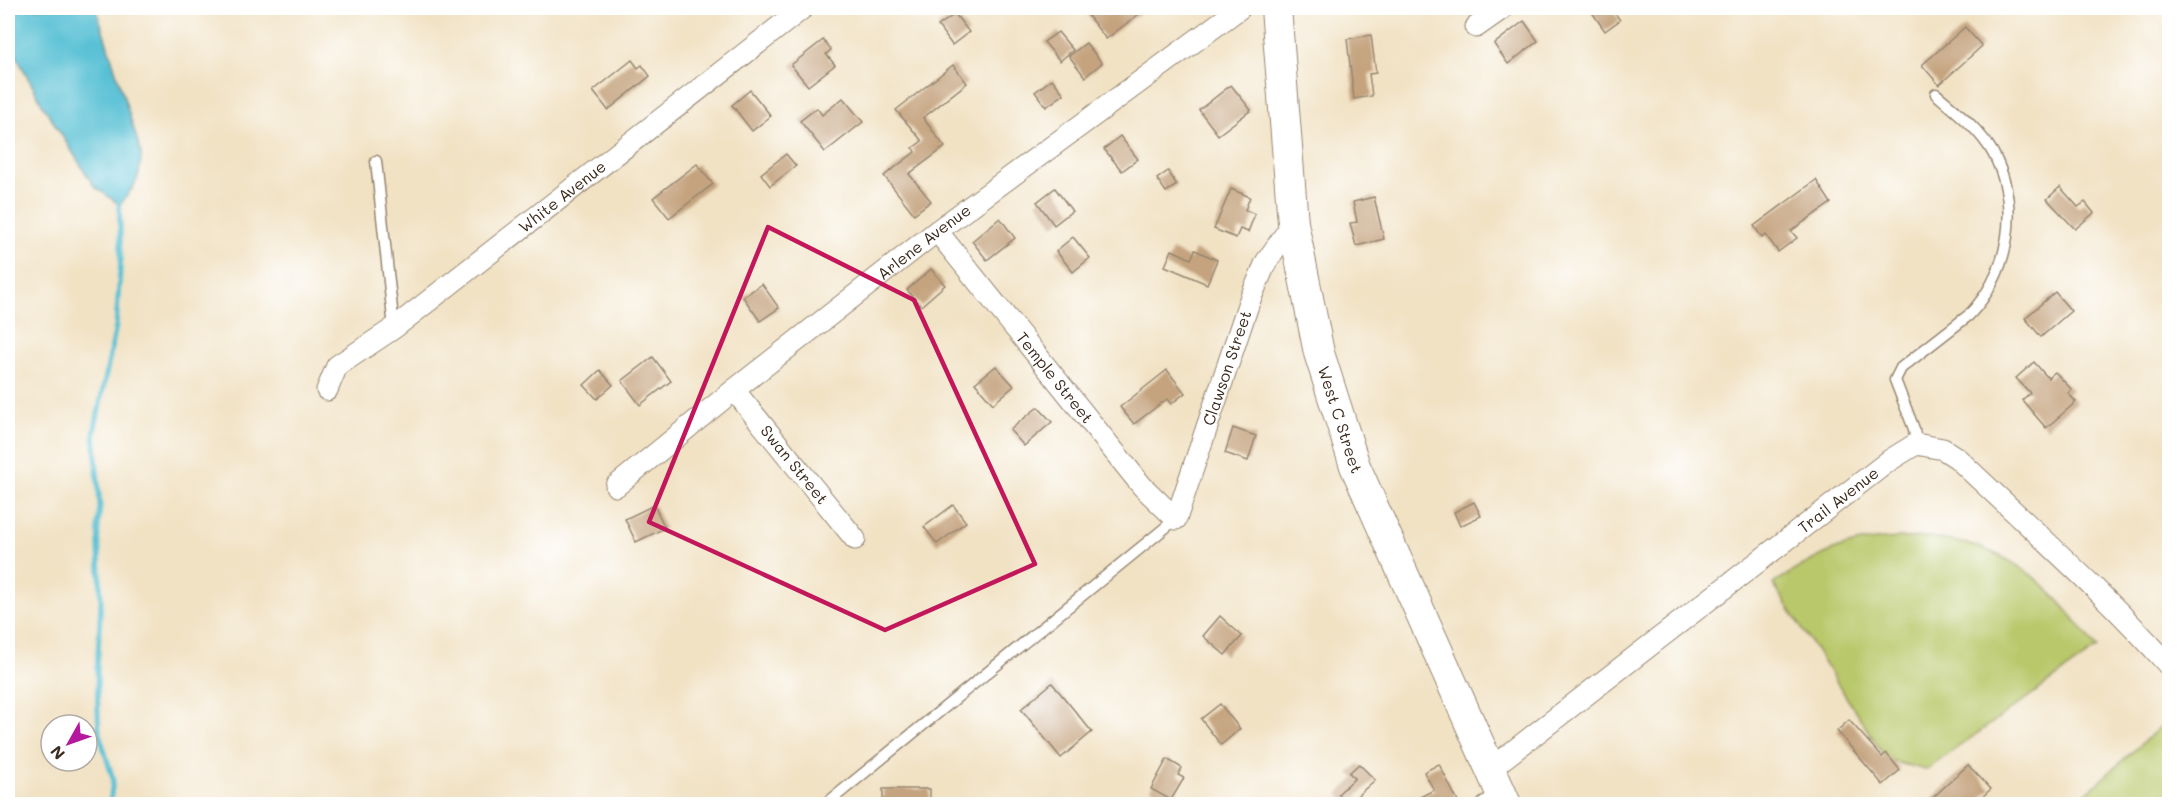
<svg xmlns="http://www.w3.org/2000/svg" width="2177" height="812" font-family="Mali,sans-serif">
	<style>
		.green { fill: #b9c86b; stroke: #7a7944; stroke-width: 1.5 }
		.water { fill: #57c0d4; stroke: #497579; stroke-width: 1.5 }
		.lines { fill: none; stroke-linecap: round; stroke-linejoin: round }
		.stream { stroke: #57c0d4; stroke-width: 5 }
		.building { fill: #c4a37e }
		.lane-casing { stroke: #968671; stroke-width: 13 }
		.street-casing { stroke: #968671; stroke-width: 23 }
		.secondary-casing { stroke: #968671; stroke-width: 32 }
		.lane { stroke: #fff; stroke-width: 10 }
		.street { stroke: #fff; stroke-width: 21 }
		.secondary { stroke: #fff; stroke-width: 30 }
		.marked { fill: none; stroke: #c2185b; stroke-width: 4.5; stroke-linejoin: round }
		.labels { text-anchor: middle; stroke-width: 6; stroke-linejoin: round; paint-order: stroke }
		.street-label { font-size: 16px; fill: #3b2a1e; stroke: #fff }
	</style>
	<rect width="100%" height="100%" fill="#fff"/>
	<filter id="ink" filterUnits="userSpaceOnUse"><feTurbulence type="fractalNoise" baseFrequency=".0167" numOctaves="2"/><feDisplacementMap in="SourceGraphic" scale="12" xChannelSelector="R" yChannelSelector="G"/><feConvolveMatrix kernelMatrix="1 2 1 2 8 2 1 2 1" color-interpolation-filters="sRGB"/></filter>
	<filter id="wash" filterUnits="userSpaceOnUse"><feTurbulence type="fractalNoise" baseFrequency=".008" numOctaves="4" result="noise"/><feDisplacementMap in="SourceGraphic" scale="24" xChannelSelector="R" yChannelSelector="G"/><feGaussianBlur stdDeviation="1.35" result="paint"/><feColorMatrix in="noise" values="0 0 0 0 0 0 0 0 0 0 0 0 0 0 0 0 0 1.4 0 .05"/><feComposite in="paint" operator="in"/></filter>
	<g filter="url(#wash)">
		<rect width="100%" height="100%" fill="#f1e2c4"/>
		<g class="green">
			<path d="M1931,537C1947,541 1965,542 1981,548C2037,568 2062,603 2097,648L1926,770L1887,760L1773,584C1794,570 1815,557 1839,548C1868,538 1901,538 1931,537Z"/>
			<path d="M2169,719V804H2074Z"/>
		</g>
		<path class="water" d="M8,8H96L141,152C141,179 136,184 120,205L94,186L44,107L8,41Z"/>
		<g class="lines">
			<path class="stream" d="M110,804L113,779L99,733L98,712L97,671L101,600L98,526L100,506L94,433L116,326L121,258L119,199"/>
		</g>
		<g id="blocks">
			<g class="building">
				<path d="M1082,8H1147L1106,39Z"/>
				<path d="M1589,8H1611L1620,20L1605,31Z"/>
				<path d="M955,14L969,32L952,45L938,26Z"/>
				<path d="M1524,21L1538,41L1508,64L1494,44Z"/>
				<path d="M1965,27L1982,46L1939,85L1922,65Z"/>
				<path d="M1058,32L1073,50L1060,61L1044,42Z"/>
				<path d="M1371,35L1376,73L1369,74L1372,96L1354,99L1347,39Z"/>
				<path d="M823,40L831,50L826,54L835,65L808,86L791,65Z"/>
				<path d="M1086,43L1102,63L1085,77L1069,56Z"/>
				<path d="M632,60L638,68L642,65L650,76L608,110L593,91Z"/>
				<path d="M953,65L967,83L923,118L945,147L909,174L931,201L914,214L884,176L915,152L913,148L922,141L896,110Z"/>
				<path d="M1052,79L1064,94L1046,107L1035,92Z"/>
				<path d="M1231,85L1251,110L1218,135L1199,110Z"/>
				<path d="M750,90L771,116L752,131L732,105Z"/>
				<path d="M843,98L863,122L825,152L800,121L817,108L822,115Z"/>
				<path d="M1120,136L1138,159L1122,171L1104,149Z"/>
				<path d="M786,154L796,166L770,186L761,174Z"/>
				<path d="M697,164L713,184L669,218L653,198Z"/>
				<path d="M1168,171L1177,185L1166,192L1157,179Z"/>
				<path d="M1816,180L1831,203L1791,231L1797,238L1778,252L1766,235L1762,238L1754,226Z"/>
				<path d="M2060,187L2078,207L2085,202L2094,213L2075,229L2047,199Z"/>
				<path d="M1055,188L1072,211L1054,225L1037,202Z"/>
				<path d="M1231,189L1250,197L1245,210L1255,214L1248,232L1240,229L1236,238L1214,229Z"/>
				<path d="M1374,197L1384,239L1356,246L1350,223L1357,222L1353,202Z"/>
				<path d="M1000,218L1015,238L987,260L972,241Z"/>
				<path d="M1073,237L1090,258L1073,272L1056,251Z"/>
				<path d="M1172,250L1191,259L1195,250L1217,260L1207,284L1165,266Z"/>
				<path d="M931,269L945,285L921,306L907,290Z"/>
				<path d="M762,284L779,308L760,321L743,297Z"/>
				<path d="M2055,292L2071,311L2041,337L2025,318Z"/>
				<path d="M653,357L671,381L640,405L622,381Z"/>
				<path d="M2034,362L2048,378L2055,372L2072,390L2068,393L2076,402L2046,428L2022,400L2030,393L2016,378Z"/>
				<path d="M996,366L1014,386L993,404L975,383Z"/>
				<path d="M600,370L613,385L597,399L584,385Z"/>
				<path d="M1167,370L1185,393L1171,404L1167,399L1134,424L1120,407Z"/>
				<path d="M1038,407L1052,422L1024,446L1010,430Z"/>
				<path d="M1233,428L1256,436L1248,461L1225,453Z"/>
				<path d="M1474,502L1481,516L1460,526L1454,512Z"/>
				<path d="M654,505L665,528L636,542L625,519Z"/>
				<path d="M953,505L966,522L937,544L924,527Z"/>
				<path d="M1220,616L1242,636L1225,655L1203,636Z"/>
				<path d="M1052,683L1092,732L1061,758L1021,709Z"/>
				<path d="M1220,704L1240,729L1221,745L1201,719Z"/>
				<path d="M1849,720L1882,757L1886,753L1900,770L1883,785L1837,731Z"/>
				<path d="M1167,759L1182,768L1178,775L1184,778L1171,800L1151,789Z"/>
				<path d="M1359,764L1375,780L1348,804L1338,794L1355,778L1349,773Z"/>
				<path d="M1439,764L1459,804H1406L1434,790L1424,772Z"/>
				<path d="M1968,765L1991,789L1981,798L1988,804H1926Z"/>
				<rect x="883" y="789" width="47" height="15"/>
			</g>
		</g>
	</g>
	<g filter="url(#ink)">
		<use href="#blocks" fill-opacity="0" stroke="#968671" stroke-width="1.5"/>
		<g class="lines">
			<defs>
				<g id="lane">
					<path d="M376,161L394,328"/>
					<path d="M1916,444L1914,429L1895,380L1901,368L1969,315C2010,272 2021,206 1993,153C1980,130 1956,111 1936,94"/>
					<path d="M826,804L1176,519"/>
					<path d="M1482,804L1497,792"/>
				</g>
				<g id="street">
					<path d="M1476,27L1503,8"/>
					<path id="s1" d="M937,231L1142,486L1176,519L1249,302L1266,262L1293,223"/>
					<path id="s2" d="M327,390L337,366L394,328L803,8"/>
					<path id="s3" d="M734,390L855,539"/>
					<path id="s4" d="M616,486L734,390L937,231L1240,8"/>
					<path id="s5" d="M1490,769L1890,460L1916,444L1943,449L1957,458C2028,526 2104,592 2170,667"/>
				</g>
				<g id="secondary">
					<path id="s6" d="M1276,8L1293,223L1319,353L1355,466L1506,804"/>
				</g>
			</defs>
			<use href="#lane" class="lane-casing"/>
			<use href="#street" class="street-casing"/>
			<use href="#secondary" class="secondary-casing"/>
			<use href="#lane" class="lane"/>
			<use href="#street" class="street"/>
			<use href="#secondary" class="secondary"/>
		</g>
	</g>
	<path class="marked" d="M768,227L914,300L1035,564L885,630L649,522Z"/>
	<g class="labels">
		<g class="street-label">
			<text dy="6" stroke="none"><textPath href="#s2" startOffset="308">White Avenue</textPath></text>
			<text dy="6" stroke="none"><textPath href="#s4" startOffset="393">Arlene Avenue</textPath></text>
			<text dy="6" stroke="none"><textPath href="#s1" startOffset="534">Clawson Street</textPath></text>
			<text dy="6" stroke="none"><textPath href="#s1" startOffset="188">Temple Street</textPath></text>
			<text dy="6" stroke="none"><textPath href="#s6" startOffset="418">West C Street</textPath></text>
			<text dy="6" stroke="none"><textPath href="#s3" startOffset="96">Swan Street</textPath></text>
			<text dy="6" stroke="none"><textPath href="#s5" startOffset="440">Trail Avenue</textPath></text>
		</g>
	</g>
	<rect width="2177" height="812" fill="none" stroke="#fff" stroke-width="30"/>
	<g transform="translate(69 743) rotate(230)"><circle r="28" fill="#ffffff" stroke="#b1aaa5" stroke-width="1.5"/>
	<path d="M0-4.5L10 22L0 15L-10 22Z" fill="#b5179e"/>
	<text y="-9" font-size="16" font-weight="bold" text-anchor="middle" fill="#3b2a1e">N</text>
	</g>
</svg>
